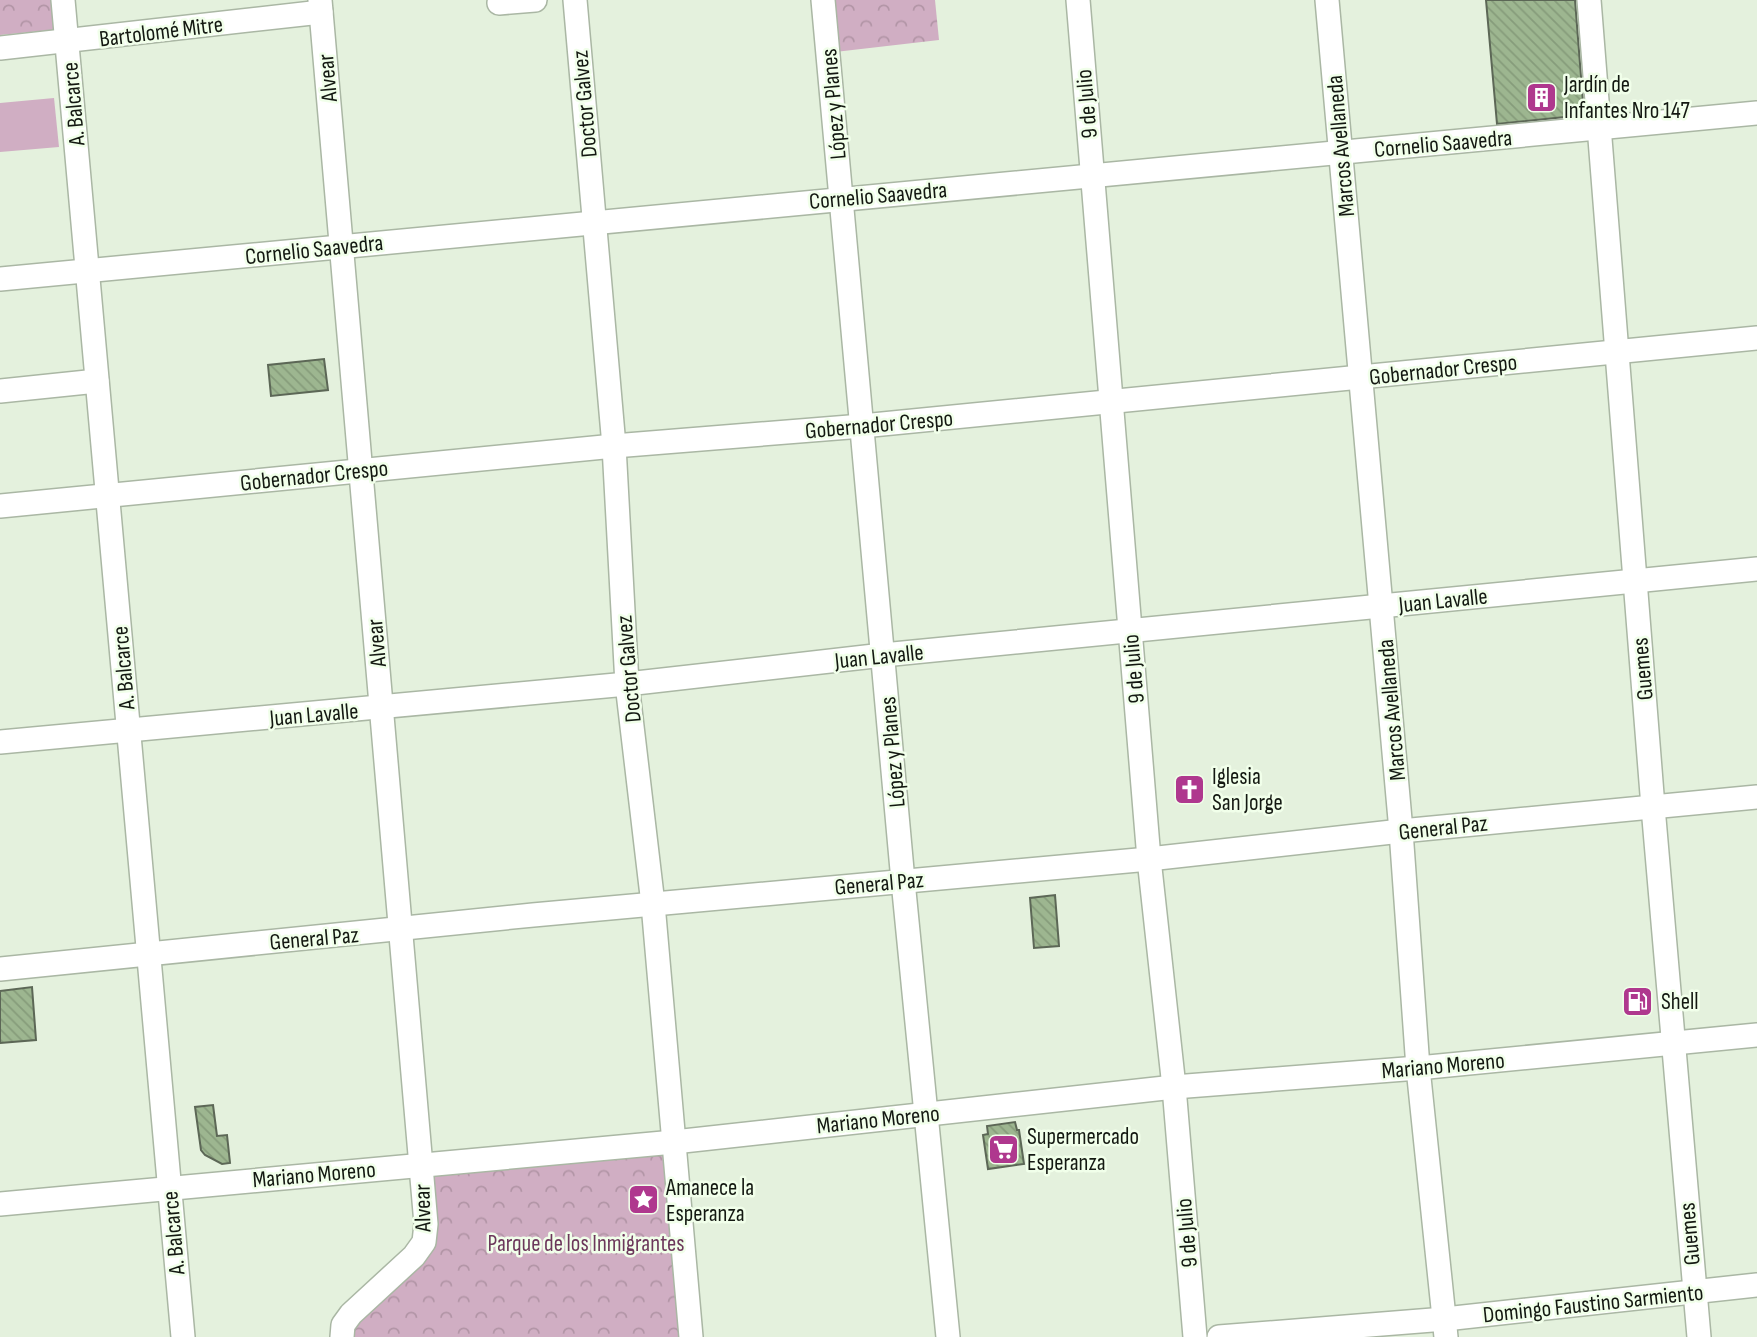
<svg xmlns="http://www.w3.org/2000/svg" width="1757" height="1337" font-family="'Sofia Sans Condensed',sans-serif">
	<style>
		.park { fill: url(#park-crowns) }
		.pitch { fill: #d0aec3 }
		.building { fill: url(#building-back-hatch); stroke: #5c6756; stroke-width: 2 }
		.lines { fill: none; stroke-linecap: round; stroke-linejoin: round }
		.minor-casing { stroke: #aab7a4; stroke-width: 26 }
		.minor { stroke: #fff; stroke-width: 23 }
		.labels { text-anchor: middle; stroke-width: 5; stroke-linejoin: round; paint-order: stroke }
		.street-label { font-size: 23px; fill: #131811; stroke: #f1ffea }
		.poi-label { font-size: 23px; fill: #131811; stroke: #f1ffea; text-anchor: start }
		.park-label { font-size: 23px; fill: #6c375b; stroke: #f1ffea }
	</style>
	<defs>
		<pattern id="park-crowns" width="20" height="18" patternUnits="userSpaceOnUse" patternTransform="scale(1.75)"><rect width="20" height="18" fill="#d0aec3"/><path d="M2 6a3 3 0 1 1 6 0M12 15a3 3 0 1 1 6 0" fill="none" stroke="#b295a6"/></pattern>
		<pattern id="building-back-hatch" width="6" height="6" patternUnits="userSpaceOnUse" patternTransform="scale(1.75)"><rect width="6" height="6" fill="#9db690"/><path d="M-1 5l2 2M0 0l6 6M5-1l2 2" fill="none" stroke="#869c7b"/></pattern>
	</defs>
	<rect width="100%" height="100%" fill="#e4f1dd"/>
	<g class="park">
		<path d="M0,0H58L61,29L0,35Z"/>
		<path d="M830,0H935L939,40L835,52Z"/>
		<path d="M674,1142L691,1337H342L414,1256L421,1164Z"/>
	</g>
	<path class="pitch" d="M54,98L59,147L0,152V103Z"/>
	<g class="building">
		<path d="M1486,0H1575L1584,115L1497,124Z"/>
		<path d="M324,359L328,390L271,396L268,365Z"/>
		<path d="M1055,895L1059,946L1034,948L1030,898Z"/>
		<path d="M32,987L36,1040L0,1043V991Z"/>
		<path d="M213,1105L217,1136L227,1135L230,1163L222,1164L205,1155L201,1150L195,1107Z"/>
		<path d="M1015,1122L1017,1130H1019L1024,1164L988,1169L983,1135L988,1134L987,1126Z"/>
	</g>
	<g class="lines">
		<defs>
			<g id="minor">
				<path d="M63,0L183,1337"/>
				<path d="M320,0L426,1224L424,1242L414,1256L351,1314L343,1325L342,1337"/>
				<path d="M575,0L614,446L627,684L653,904L691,1337"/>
				<path d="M823,0L903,881L948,1337"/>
				<path d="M1078,0L1149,859L1174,1087L1195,1337"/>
				<path d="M1327,0L1401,831L1418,1068L1446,1337"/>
				<path d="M1589,0L1653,807L1699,1337"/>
				<path d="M499,3L535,0"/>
				<path d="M0,48L321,12"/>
				<path d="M0,279L1757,113"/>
				<path d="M0,391L97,381"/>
				<path d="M0,506L614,446L862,426L1757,338"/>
				<path d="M0,742L627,684L883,655L1757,569"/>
				<path d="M0,969L533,915L1149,859L1401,831L1757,797"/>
				<path d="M0,1204L674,1142L1174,1087L1418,1068L1757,1035"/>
				<path d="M1219,1337L1445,1319L1757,1285"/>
			</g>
		</defs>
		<use href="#minor" class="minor-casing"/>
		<use href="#minor" class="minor"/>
	</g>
	<defs>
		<symbol id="building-square" viewBox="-11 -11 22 22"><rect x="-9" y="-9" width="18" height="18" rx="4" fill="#af388e" stroke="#f1ffea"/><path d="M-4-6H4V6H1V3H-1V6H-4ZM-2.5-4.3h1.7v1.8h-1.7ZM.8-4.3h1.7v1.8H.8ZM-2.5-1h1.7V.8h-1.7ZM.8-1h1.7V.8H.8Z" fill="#fff"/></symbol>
		<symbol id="church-square" viewBox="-11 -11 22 22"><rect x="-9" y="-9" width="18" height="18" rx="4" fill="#af388e" stroke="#f1ffea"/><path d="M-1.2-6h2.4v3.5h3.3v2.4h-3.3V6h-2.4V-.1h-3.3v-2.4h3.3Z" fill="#fff"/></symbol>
		<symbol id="fuel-square" viewBox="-11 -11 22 22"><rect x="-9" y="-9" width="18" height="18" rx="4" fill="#af388e" stroke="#f1ffea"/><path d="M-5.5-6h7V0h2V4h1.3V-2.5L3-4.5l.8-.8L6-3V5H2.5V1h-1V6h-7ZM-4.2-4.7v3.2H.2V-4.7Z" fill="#fff"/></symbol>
		<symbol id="supermarket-square" viewBox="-11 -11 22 22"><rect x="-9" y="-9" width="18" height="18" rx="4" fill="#af388e" stroke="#f1ffea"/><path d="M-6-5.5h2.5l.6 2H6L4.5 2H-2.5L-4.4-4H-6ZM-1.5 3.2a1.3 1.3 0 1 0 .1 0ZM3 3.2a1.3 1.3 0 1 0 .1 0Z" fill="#fff"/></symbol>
		<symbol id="sight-square" viewBox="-11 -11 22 22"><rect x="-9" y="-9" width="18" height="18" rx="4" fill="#af388e" stroke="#f1ffea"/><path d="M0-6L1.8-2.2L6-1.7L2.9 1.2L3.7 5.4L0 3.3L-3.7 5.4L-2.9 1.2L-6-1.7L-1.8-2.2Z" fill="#fff"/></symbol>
	</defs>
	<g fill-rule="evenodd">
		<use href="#building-square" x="1524" y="80" width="35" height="35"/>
		<use href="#church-square" x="1172" y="772" width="35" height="35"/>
		<use href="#fuel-square" x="1620" y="984" width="35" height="35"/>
		<use href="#supermarket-square" x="986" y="1132" width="35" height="35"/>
		<use href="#sight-square" x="626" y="1182" width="35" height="35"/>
	</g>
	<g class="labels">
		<g class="street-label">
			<text transform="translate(161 31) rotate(-7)" y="8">Bartolomé Mitre</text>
			<text transform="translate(327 78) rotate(-95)" y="8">Alvear</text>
			<text transform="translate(73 104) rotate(-95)" y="8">A. Balcarce</text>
			<text transform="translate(584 104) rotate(-95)" y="8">Doctor Galvez</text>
			<text transform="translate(833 104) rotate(-95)" y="8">López y Planes</text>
			<text transform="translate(1086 104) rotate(-95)" y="8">9 de Julio</text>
			<text transform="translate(1443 143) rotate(-5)" y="8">Cornelio Saavedra</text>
			<text transform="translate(1340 146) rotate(-95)" y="8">Marcos Avellaneda</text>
			<text transform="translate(878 195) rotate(-5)" y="8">Cornelio Saavedra</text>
			<text transform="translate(314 249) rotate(-6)" y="8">Cornelio Saavedra</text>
			<text transform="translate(1443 369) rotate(-6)" y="8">Gobernador Crespo</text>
			<text transform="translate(879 424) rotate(-5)" y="8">Gobernador Crespo</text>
			<text transform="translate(314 475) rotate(-6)" y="8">Gobernador Crespo</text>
			<text transform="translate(1443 600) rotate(-6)" y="8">Juan Lavalle</text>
			<text transform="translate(376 643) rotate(-95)" y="8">Alvear</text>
			<text transform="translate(879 656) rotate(-6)" y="8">Juan Lavalle</text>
			<text transform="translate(123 668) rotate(-95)" y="8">A. Balcarce</text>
			<text transform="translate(628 669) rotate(-95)" y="8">Doctor Galvez</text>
			<text transform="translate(1133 669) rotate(-95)" y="8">9 de Julio</text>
			<text transform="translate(1642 669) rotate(-95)" y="8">Guemes</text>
			<text transform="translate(1391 710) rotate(-95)" y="8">Marcos Avellaneda</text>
			<text transform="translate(314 714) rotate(-5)" y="8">Juan Lavalle</text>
			<text transform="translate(892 752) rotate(-95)" y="8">López y Planes</text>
			<text transform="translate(1443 827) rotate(-6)" y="8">General Paz</text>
			<text transform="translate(879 883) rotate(-5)" y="8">General Paz</text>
			<text transform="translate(314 938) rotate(-5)" y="8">General Paz</text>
			<text transform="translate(1443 1065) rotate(-5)" y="8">Mariano Moreno</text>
			<text transform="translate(878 1119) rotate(-6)" y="8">Mariano Moreno</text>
			<text transform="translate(314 1174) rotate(-5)" y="8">Mariano Moreno</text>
			<text transform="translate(422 1208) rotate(-91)" y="8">Alvear</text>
			<text transform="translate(173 1233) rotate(-95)" y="8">A. Balcarce</text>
			<text transform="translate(1186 1233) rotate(-95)" y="8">9 de Julio</text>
			<text transform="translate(1689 1234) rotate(-95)" y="8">Guemes</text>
			<text transform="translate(1593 1303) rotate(-6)" y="8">Domingo Faustino Sarmiento</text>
		</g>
		<g class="poi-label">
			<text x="1564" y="92">Jardín de<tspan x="1564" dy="26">Infantes Nro 147</tspan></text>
			<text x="1212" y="784">Iglesia<tspan x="1212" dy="26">San Jorge</tspan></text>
			<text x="1661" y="1009">Shell</text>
			<text x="1027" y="1144">Supermercado<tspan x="1027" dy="26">Esperanza</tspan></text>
			<text x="666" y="1195">Amanece la<tspan x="666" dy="26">Esperanza</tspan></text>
		</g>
		<g class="park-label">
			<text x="586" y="1251">Parque de los Inmigrantes</text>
		</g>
	</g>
</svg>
